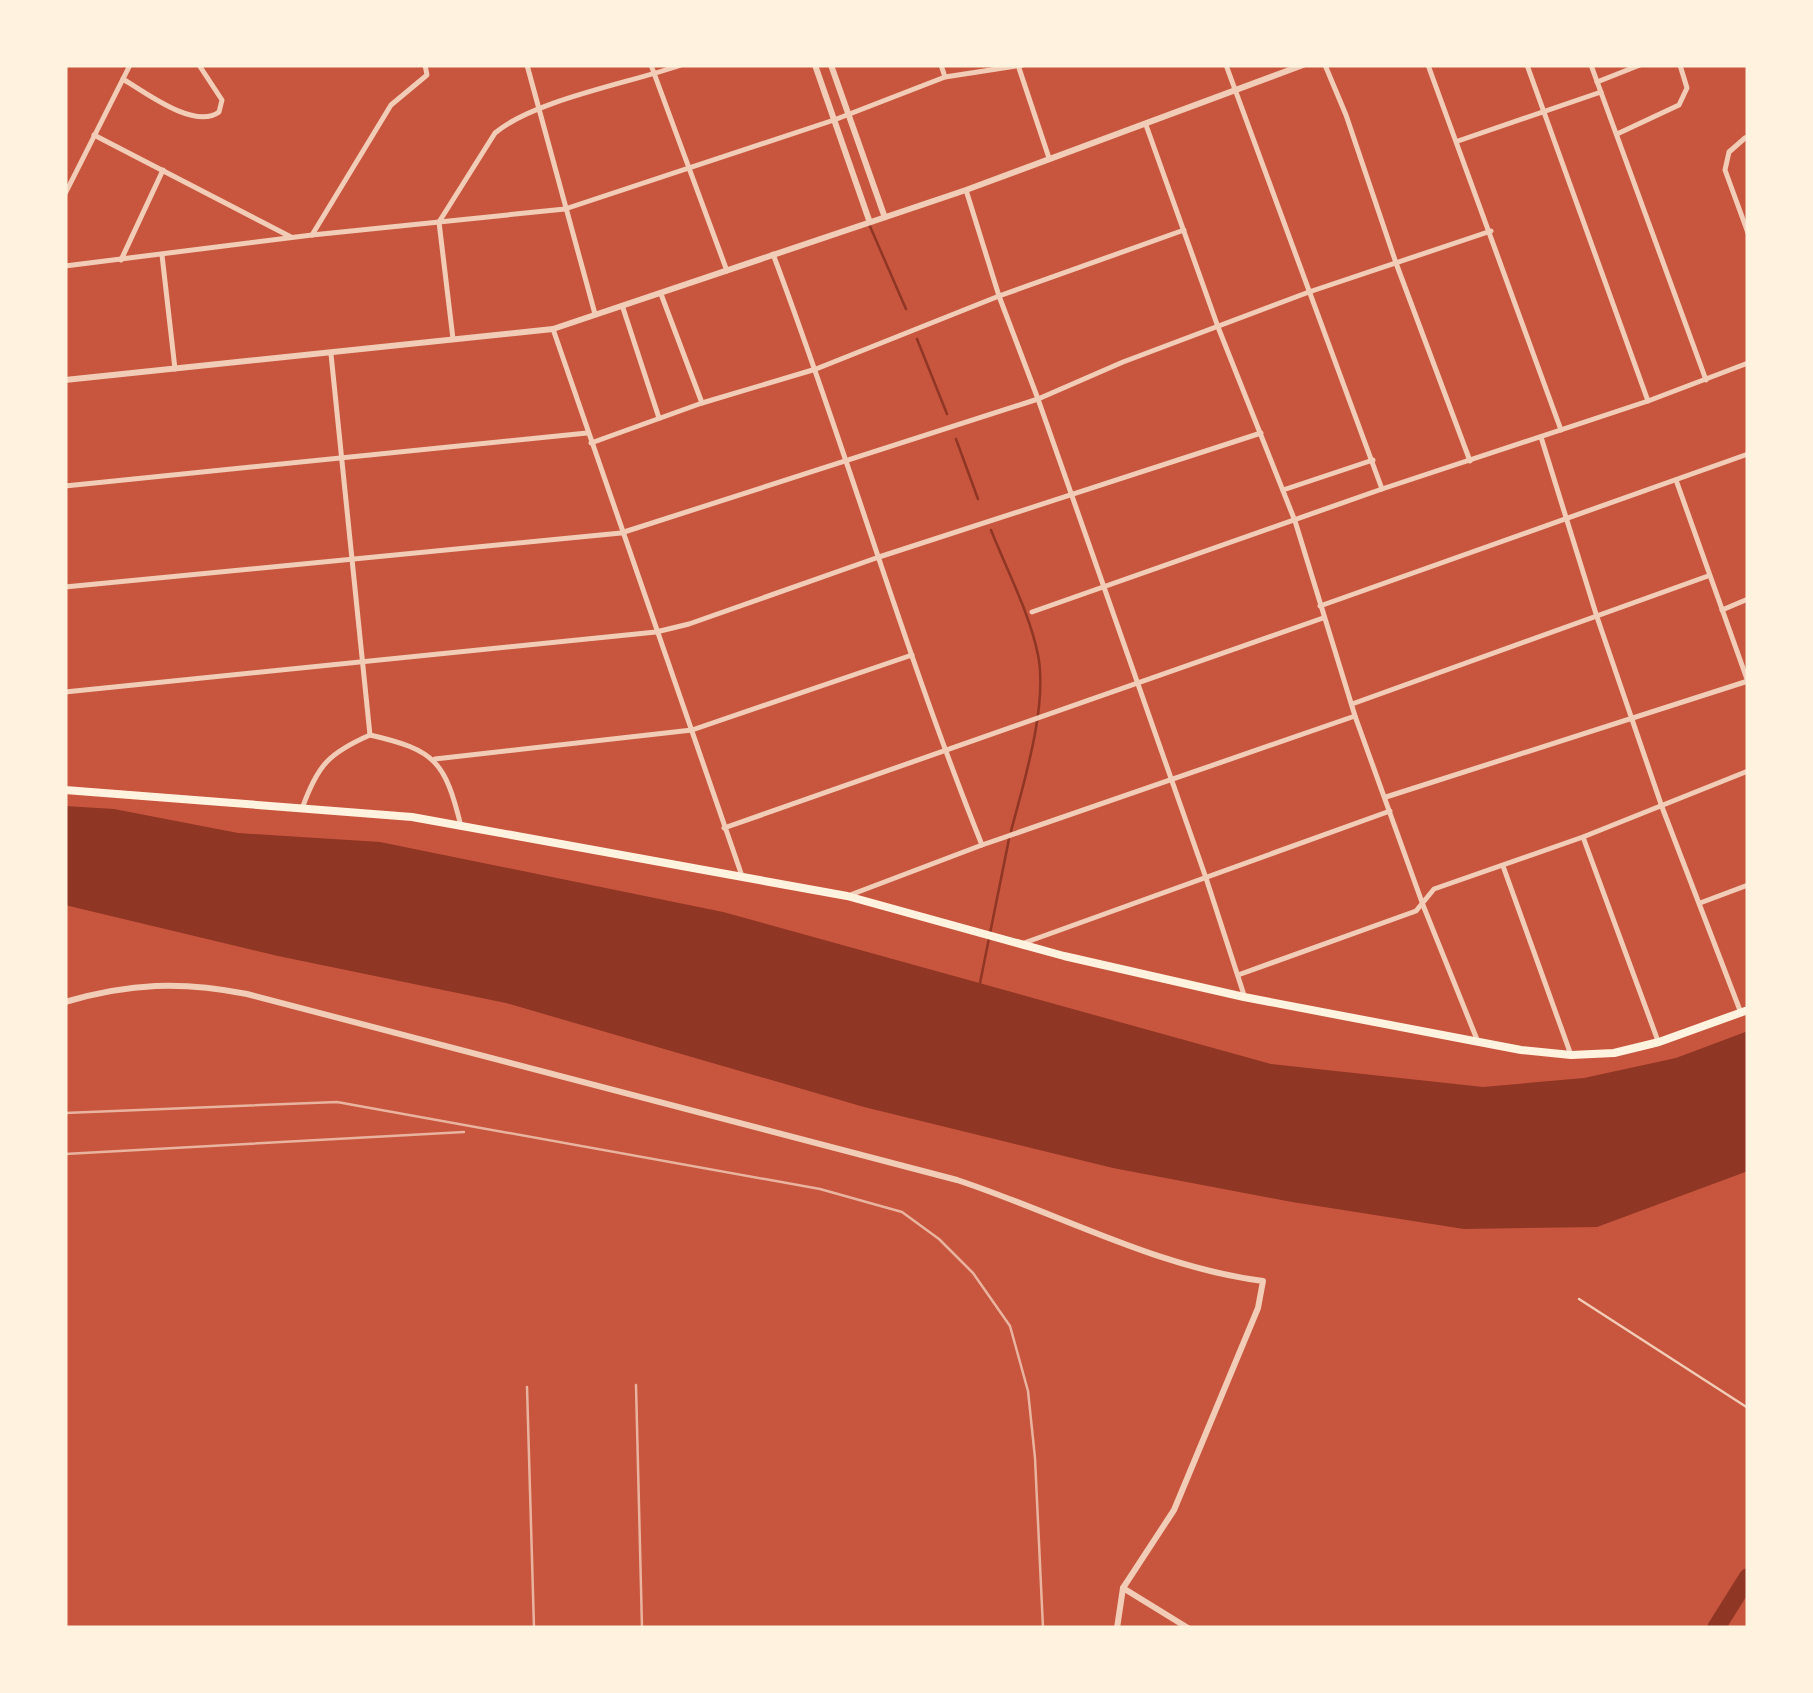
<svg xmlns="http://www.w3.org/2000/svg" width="1813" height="1693" font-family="'IBM Plex Sans',sans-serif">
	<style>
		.water { fill: #8f3625 }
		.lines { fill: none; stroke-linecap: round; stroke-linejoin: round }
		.stream { stroke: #8f3625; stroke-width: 2.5 }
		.river { stroke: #8f3625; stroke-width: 18 }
		.service { stroke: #f1ccb7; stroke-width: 2.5 }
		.minor { stroke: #f1ccb7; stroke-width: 5 }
		.tertiary { stroke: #f1ccb7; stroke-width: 6 }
		.secondary { stroke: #fff3e0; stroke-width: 8 }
		.rail { stroke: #e9b49f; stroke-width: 2.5 }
	</style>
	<rect width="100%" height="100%" fill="#c8553d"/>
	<path class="water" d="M65,806L114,809L238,833L380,842L723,912L1271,1064L1483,1087L1584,1078L1676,1058L1748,1031V1171L1597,1227L1464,1229L1292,1202L1113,1168L864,1107L506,1003L278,956L65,905Z"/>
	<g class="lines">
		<g class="stream">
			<path d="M869,224L906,309"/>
			<path d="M917,339L947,414"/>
			<path d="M956,439L978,499"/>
			<path d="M991,530C1006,568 1030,614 1038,655C1048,705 1024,782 1011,831"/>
			<path d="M980,983L1009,839"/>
		</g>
		<path class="river" d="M1716,1628L1748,1577"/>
		<path class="service" d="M1579,1299L1748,1408"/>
		<g class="minor">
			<path d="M527,65L595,314"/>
			<path d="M651,65L727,271"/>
			<path d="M941,65L945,77"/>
			<path d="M1018,65L1049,158"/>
			<path d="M1226,65L1382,489"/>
			<path d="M1325,65L1346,115L1396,263L1470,461"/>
			<path d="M1428,65L1561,430"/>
			<path d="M1527,65L1648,401"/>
			<path d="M1591,65L1706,380"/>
			<path d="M123,79C146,93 195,130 219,112L222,100L199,65"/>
			<path d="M1597,82L1640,65"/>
			<path d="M1146,125L1218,327L1295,521L1355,716L1423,905L1478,1042"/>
			<path d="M1617,134L1679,105L1687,88L1680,65"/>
			<path d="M94,135L291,237"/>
			<path d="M1745,138L1729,152L1725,170L1748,233"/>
			<path d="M1458,141L1601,92"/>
			<path d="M966,190L999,296L1038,399L1206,878L1244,995"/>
			<path d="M65,194L130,65"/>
			<path d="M312,235L391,105L427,75L425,65"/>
			<path d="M773,254C847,450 904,651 982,845"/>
			<path d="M162,255L175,369"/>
			<path d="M121,260L163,170"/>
			<path d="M65,266L312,235L565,209L834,120L945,77L1023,65"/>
			<path d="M661,294L702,403"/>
			<path d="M623,308L659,418"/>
			<path d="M553,329L742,876"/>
			<path d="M453,339L439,222L495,133C534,100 630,83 681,65"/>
			<path d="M331,354L370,735"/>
			<path d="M1541,437L1597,617L1662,807L1741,1013"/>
			<path d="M591,443L702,403L816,369L999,296L1184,230"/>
			<path d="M1676,480L1748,682"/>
			<path d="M65,486L587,433"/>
			<path d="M1283,490L1373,460"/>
			<path d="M65,587L621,533L1038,399L1123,362L1309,292L1491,231"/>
			<path d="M1320,606L1748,454"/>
			<path d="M1722,610L1748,599"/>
			<path d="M1032,612L1382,489L1648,401L1748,363"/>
			<path d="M65,692L656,632L689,624L879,557L1261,433"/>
			<path d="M1352,704L1708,576"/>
			<path d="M370,735C436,750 445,762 461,826"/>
			<path d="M435,759L692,730L912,655"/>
			<path d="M1386,797L1748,681"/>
			<path d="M303,806C318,765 329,753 370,735"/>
			<path d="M724,828L1323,618"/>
			<path d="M1583,837L1658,1041"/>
			<path d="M1503,866L1571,1055"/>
			<path d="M850,895L982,845L1355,716"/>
			<path d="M1700,903L1748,885"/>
			<path d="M1024,943L1390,811"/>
			<path d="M1238,975L1416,911L1434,889L1583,837L1748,771"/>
		</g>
		<g class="tertiary">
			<path d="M815,65L869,220"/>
			<path d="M831,65L884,215"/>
			<path d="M65,380L553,329L966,190L1303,65"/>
			<path d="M65,1002C130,983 181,981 247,994L957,1180C1060,1214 1155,1267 1263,1281L1258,1308L1174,1510L1123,1588L1117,1628"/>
			<path d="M1123,1588L1188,1628"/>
		</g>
		<path class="secondary" d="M65,790L412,817L847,896L1064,956L1244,997L1521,1050L1571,1055L1614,1053L1659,1042L1748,1010"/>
		<g class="rail">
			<path d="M65,1113L337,1102L820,1189L902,1212L939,1239L973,1273L1010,1326L1028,1391L1035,1458L1043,1628"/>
			<path d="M65,1154L464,1132"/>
			<path d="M636,1385L642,1628"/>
			<path d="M527,1387L534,1628"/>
		</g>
	</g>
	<rect width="1813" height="1693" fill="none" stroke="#fff3e0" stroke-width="135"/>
</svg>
